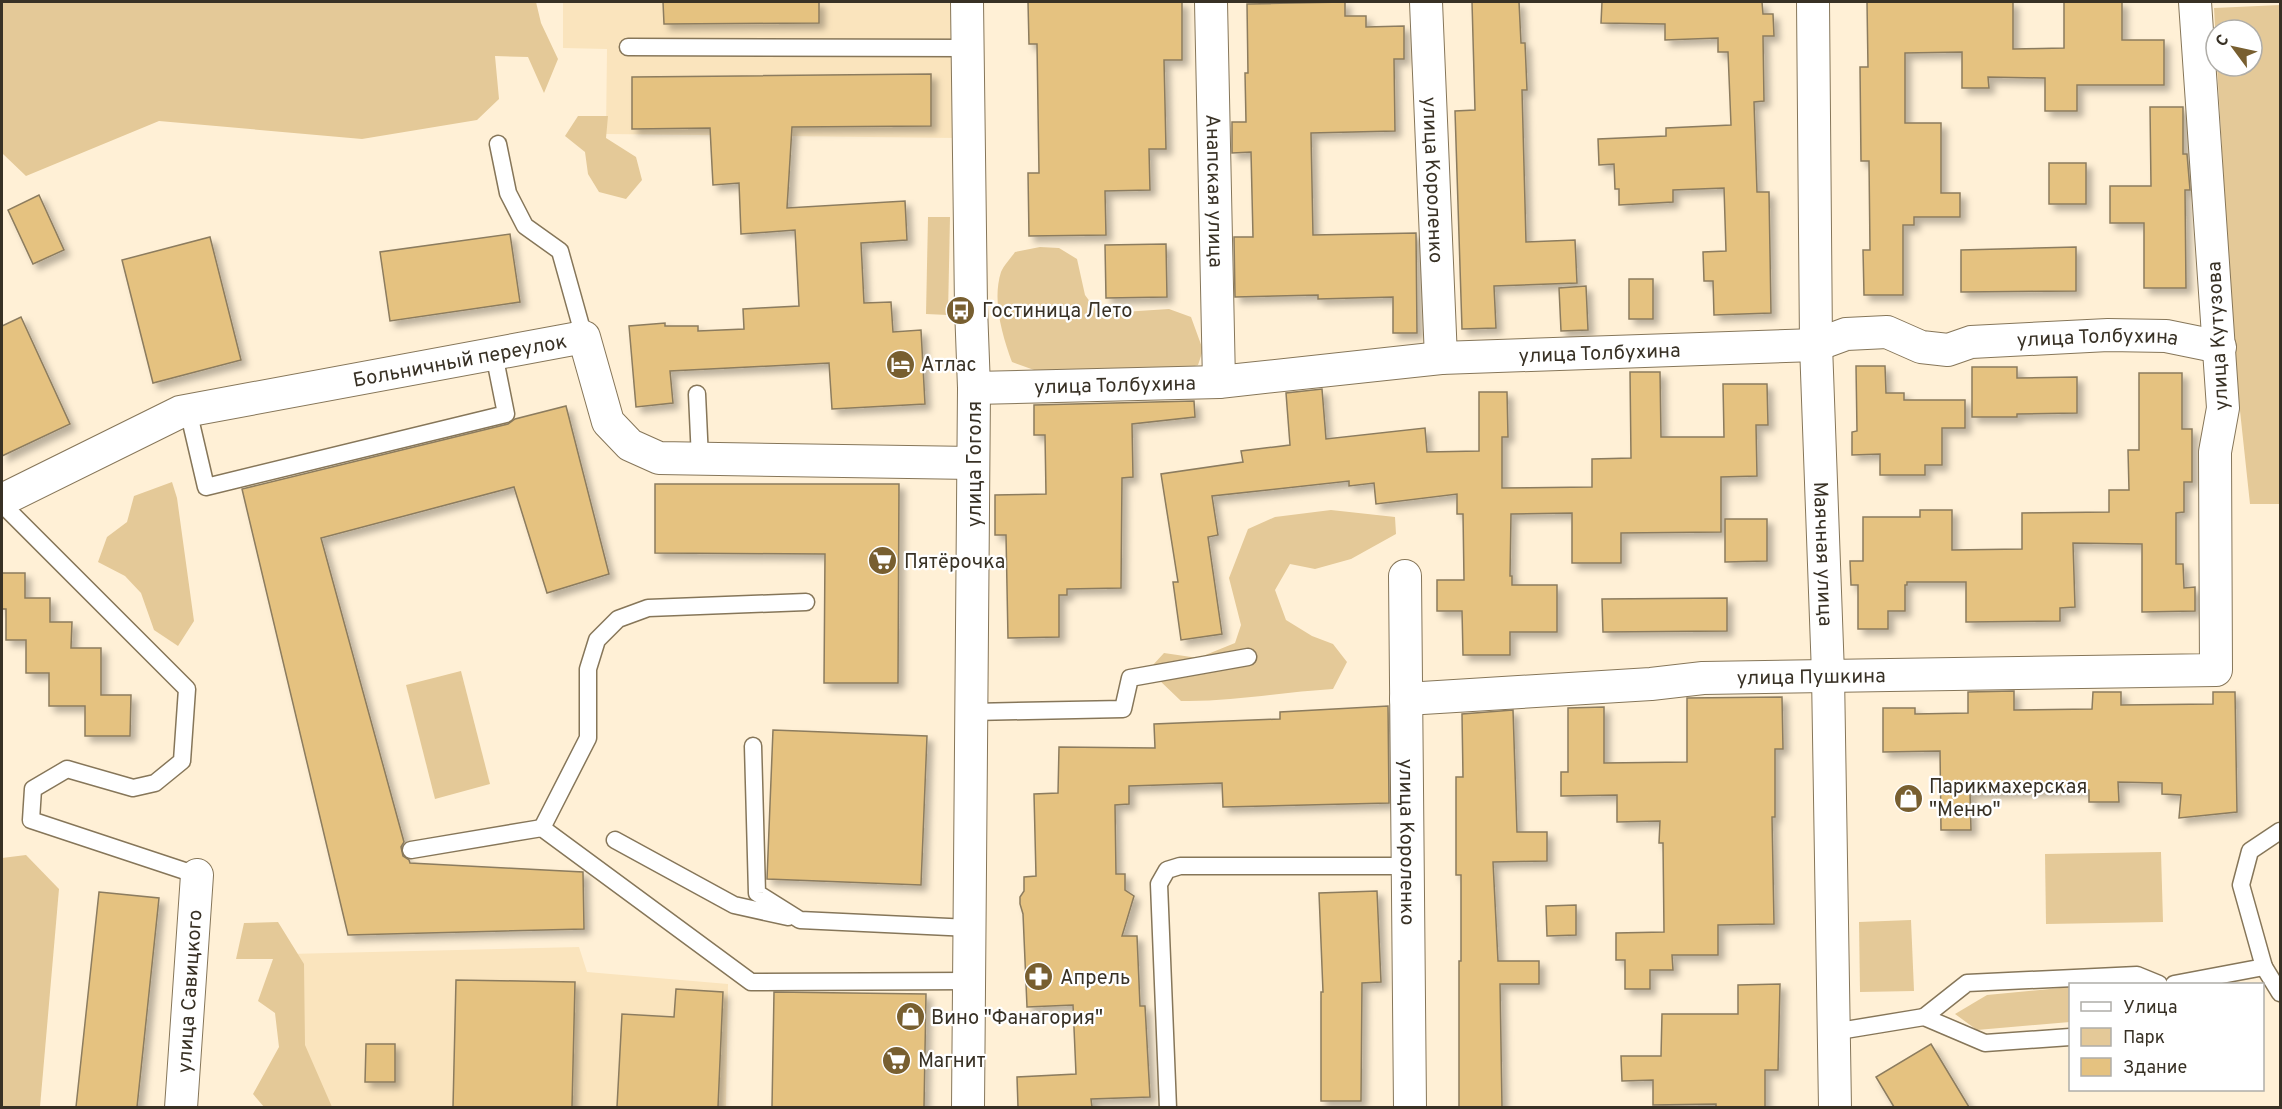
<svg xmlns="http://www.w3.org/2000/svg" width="2282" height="1109" font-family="Overpass,sans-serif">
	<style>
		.built { fill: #fae4bd }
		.green { fill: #e4c998 }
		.building { fill: #e5c280; stroke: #8c7c5e; stroke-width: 1.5; filter: url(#shadow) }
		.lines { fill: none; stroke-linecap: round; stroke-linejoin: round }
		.lane-casing { stroke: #867659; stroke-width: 19 }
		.street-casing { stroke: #867659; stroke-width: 34 }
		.lane { stroke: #fff; stroke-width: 16 }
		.street { stroke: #fff; stroke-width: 32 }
		.labels { text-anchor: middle; stroke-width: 4.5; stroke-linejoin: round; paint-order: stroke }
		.street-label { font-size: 20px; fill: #383125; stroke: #fff }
		.poi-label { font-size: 20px; fill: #383125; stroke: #fff; text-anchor: start }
	</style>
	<defs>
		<filter id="shadow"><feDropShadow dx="5.5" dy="5.5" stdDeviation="3" flood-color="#0004"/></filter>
	</defs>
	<rect width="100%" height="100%" fill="#fff0d6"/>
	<g class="built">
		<path d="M563,2H959L957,138L606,134L607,49L563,48Z"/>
		<path d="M579,947L587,972L728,984L726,1107H289L288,954Z"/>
	</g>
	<g class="green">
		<path d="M2,2H536L541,23L558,59L544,93L528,57L495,56L499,99L477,120L362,139L159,121L26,176L3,154L2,144Z"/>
		<path d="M2280,5V504H2250L2234,355L2217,66H2252V30H2216V44L2214,8Z"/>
		<path d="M578,116H608L606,138L636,157L642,180L626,199L599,192L588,174L585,152L565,136Z"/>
		<path d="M928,217H950L948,315L926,314Z"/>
		<path d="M1040,247L1059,248L1077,259L1085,295L1096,310L1123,312L1169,309L1191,317L1203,350L1198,365L1167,374L1137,368L1048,375L1012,362C1002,335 992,300 1001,272C1004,265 1011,258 1015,252Z"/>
		<path d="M172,482L177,498L194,621L178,646L154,630L141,593L125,576L98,562L107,537L127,522L134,496Z"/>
		<path d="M1331,510L1395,517L1396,534L1351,559L1315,569L1290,564L1275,590L1286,620L1312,636L1333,644L1347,662L1333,689C1282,692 1232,702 1181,701L1157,678L1152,666L1164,653L1198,658L1235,643L1241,625L1229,578L1248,529L1275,517Z"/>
		<path d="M461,671L490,784L435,799L406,685Z"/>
		<path d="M2161,852L2163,922L2046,924L2045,854Z"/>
		<path d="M26,855L59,889L40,1107H2V858Z"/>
		<path d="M1911,920L1914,991L1860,992L1859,922Z"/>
		<path d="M278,922L304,964L305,1045L332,1107H264L253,1094L279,1047L275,1013L258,1001L273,959H236L244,923Z"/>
		<path d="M2070,987V1022L1977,1030L1955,1014L1987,995Z"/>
	</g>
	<g class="building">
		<path d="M663,2H819V23L664,24Z"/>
		<path d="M1028,2H1182V60H1164L1166,149H1149L1150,190L1105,191L1106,235L1029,236L1028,173H1039L1037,44H1029Z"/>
		<path d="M1345,2V16H1366V27L1404,26V59H1394L1395,131L1311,133L1313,235L1416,233L1417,333H1393V297L1318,299V295L1235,297L1234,237H1253L1251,152L1232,153V122H1246L1245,73H1248L1247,4Z"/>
		<path d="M1472,2H1519L1521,43H1525L1527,90H1522L1526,242L1575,240L1577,283L1494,286L1496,328L1462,329L1455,111L1475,110Z"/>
		<path d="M1602,2H1762L1763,14H1773L1774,36H1763L1764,101L1754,102L1757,192H1769L1771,313L1714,315L1713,281H1704L1703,252L1726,251L1724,188L1673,190V202L1619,205V189H1615L1614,164L1599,165L1598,139L1666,136V128L1731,125L1728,52H1718V38L1665,40V24L1601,23Z"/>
		<path d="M1867,2H2013V49L2064,48V2H2122V40H2164V85H2077V111H2045V78L1988,77L1989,88H1962V52L1905,53V123H1941V193H1960V217H1914V225H1903V295H1864L1863,250H1870L1869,161H1861L1860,67H1868Z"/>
		<path d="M931,74V126L792,127L787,208L905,201L907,240L861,243L864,303L891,302L893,332L921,330L925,404L832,409L829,363L670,371L673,403L636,407L629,326L665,323V326H698V331L744,329L743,309L799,306L795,230L741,234L739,183L713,185L710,128L632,129V77Z"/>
		<path d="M2150,107H2183V154H2187L2190,190H2185L2186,288H2144V223H2110V186H2151Z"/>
		<rect x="2049" y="163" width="37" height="41"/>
		<path d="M39,195L64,250L33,264L8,210Z"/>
		<path d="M510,234L520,302L390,321L380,252Z"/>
		<path d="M210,237L241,360L153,383L122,260Z"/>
		<path d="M1166,244L1167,297L1106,298L1105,245Z"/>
		<path d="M2076,247V291L1961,292V250Z"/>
		<rect x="1629" y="279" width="24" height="40"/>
		<path d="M1586,286L1588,330L1561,331L1559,288Z"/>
		<path d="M21,317L70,424L2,456V326Z"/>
		<path d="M1856,366H1885L1886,393H1904V400H1965V428H1942V465H1925V475H1880V454L1852,455V432L1857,431Z"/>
		<path d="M1972,367H2017V378L2077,377V413L2017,414V417H1972Z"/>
		<path d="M1630,372H1660L1661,437H1724L1723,384H1767L1768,425H1756L1757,476L1721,477V532L1621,533V563H1572V513L1511,514L1510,576H1512V585H1557V632H1510V655H1463L1462,611H1437V580H1464L1463,514H1457V494L1376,504L1374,483L1349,486V481L1212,496L1218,535L1208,537L1222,634L1181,640L1173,582H1178L1161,474L1243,462L1241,451L1290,445L1286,393L1322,389L1326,439L1425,428L1427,452L1479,451V392H1507L1508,437H1502V488L1592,487V459L1631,458Z"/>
		<path d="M2139,373H2182V429H2192V482H2184V512L2176,513V564H2183L2184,588L2195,587V611L2142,612V544L2073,543L2075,607L2060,608V621L1966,622V582H1907V585H1905V611H1888V629H1858V585H1851L1850,561H1863V517H1920V510H1952V550L2022,549V513L2109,512V490H2129L2128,450H2139Z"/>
		<path d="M1194,401L1195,417L1132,424L1133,477L1122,478L1121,588L1067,589V595H1059V637L1008,638L1006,535H995V495L1046,494L1045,435H1034V405Z"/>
		<path d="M566,406L609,574L547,593L514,487L321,538L404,842L401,847L403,856L409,860L410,863L583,872L584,929L348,935L242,489L508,424L515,419Z"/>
		<path d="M655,484H899L898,683H824L825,554L655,553Z"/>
		<path d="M1725,519H1767V561L1725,562Z"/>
		<path d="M2,573H25V598H50V622H72L71,648H101V695H131L130,736H85V706H49V673H26V640H6V609H2Z"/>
		<path d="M1727,598V631L1603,632L1602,599Z"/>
		<path d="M2014,691V710L2092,709L2093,692H2121V705L2213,704V692H2235L2237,812L2179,818L2181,795L2162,794V783L2118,782L2119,802H2089V790L1970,793L1971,830H1941L1940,751L1883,752V708H1915V714L1968,713V692Z"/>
		<path d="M1782,697L1783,749H1775V817H1772L1774,924L1718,925V955H1672L1673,970H1650V989H1625V960H1616V933L1664,932L1663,843H1659L1660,821L1617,822V795L1561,796V772H1568V708L1604,707V763L1687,762V698Z"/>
		<path d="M1388,706L1389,803L1223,807L1222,783L1129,786V804L1115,805L1116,874H1125V890L1134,896L1122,936H1137L1140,1006H1145L1150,1097L1091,1099L1092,1107H1018L1017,1077L1076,1074L1073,1005L1027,1007L1023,914L1020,904V897L1024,891V877L1036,876L1034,794L1058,793L1059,747L1155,748L1154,724L1280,719V712Z"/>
		<path d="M1513,710L1517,832H1547V861L1493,862L1498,961H1539V984H1500L1502,1107H1459V961H1461V875H1456V777H1463L1462,714Z"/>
		<path d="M773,730L927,736L921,885L767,879Z"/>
		<path d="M1377,891L1381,982L1362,983L1361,1101H1321V992H1323L1319,893Z"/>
		<path d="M99,892L159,898L137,1107H76Z"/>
		<path d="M1576,905V935L1547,936L1546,906Z"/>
		<path d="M456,980L575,982L572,1107H453Z"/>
		<path d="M1780,984L1778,1070H1765V1107H1716V1104L1653,1105V1080L1622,1081L1621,1056H1661L1662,1014H1738V985Z"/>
		<path d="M676,989L723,992L718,1107H617L622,1014L674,1017Z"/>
		<path d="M774,992L926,994L924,1107H772Z"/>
		<path d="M366,1044H395V1082H365Z"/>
		<path d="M1931,1044L1969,1107H1894L1876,1077Z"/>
	</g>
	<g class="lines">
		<defs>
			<g id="lane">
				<path d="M628,47L967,48"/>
				<path d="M498,144L508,193L525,226L560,251L584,337"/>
				<path d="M697,394L700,459"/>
				<path d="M188,410L206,487L506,414L494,354"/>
				<path d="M2,504L187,689L182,761L155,783L133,788L67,769L33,789L31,820L197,875"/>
				<path d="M972,712L1123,709L1130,678L1248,657"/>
				<path d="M753,746L757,893L800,920L970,928"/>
				<path d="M542,828L588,738V669L597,640L618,619L648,608L806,602"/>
				<path d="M615,840L734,905L788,917"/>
				<path d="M411,850L542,828L751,982L969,981"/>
				<path d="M2264,967L2280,993"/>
				<path d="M2174,984L2264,967L2241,885L2250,851L2280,831"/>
				<path d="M1924,1017L1967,983L2137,975L2159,984"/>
				<path d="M1833,1032L1924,1017L1985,1043L2070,1037"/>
				<path d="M1168,1108L1159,884L1167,870L1180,866H1408"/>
			</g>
			<g id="street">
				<path d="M967,2L971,307L974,388L968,1108"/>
				<path id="s1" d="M1211,2L1219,382"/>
				<path id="s2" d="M1426,2L1441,358"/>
				<path id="s3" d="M1813,2L1816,345L1828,674L1835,1108"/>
				<path id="s4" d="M974,388L1219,382L1441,358L1816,345L1846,334L1887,332L1921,347L1948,350L1971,342L2108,335L2166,336L2220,347"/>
				<path id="s5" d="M2,500L180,412L584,337L608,422L630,445L659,458L973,463"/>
				<path id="s6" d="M1405,576L1410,1108"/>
				<path id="s7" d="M1406,699L1651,684L1703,678L2216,670L2215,452L2223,408L2195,2"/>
				<path id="s8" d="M181,1108L197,875"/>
			</g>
		</defs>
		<use href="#lane" class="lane-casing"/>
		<use href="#street" class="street-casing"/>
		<use href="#lane" class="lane"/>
		<use href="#street" class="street"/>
	</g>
	<defs>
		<symbol id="bus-disc" viewBox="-11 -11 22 22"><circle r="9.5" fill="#785f30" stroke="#fff"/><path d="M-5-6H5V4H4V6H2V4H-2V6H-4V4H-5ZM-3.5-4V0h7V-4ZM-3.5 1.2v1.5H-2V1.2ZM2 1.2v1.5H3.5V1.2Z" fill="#fff"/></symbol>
		<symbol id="hotel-disc" viewBox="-11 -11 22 22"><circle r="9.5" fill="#785f30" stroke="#fff"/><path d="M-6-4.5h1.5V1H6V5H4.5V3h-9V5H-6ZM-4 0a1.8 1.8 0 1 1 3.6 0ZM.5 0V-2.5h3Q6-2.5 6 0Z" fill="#fff"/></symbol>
		<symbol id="supermarket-disc" viewBox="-11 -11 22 22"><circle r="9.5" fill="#785f30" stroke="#fff"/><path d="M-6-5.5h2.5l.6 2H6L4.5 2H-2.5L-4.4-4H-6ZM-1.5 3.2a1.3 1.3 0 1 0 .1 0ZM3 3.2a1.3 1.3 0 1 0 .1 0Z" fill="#fff"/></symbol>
		<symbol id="shop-disc" viewBox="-11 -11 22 22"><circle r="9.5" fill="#785f30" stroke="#fff"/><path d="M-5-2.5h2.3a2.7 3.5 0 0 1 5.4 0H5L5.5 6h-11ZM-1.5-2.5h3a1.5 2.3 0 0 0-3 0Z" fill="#fff"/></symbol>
		<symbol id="pharmacy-disc" viewBox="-11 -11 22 22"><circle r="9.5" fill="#785f30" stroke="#fff"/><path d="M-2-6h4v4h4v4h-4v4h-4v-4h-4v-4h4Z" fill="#fff"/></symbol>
	</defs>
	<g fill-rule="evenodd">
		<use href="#bus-disc" x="944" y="294" width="33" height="33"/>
		<use href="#hotel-disc" x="884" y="348" width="33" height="33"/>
		<use href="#supermarket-disc" x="866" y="544" width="33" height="33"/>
		<use href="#shop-disc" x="1892" y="782" width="33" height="33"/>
		<use href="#pharmacy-disc" x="1022" y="960" width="33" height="33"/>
		<use href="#shop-disc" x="894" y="1000" width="33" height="33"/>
		<use href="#supermarket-disc" x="880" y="1044" width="33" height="33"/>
	</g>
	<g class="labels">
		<g class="street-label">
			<text dy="7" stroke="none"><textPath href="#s2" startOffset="178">улица Короленко</textPath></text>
			<text dy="7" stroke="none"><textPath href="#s1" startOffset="189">Анапская улица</textPath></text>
			<text transform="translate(2217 336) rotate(-93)" y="7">улица Кутузова</text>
			<text dy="7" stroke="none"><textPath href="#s4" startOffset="1132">улица Толбухина</textPath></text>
			<text dy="7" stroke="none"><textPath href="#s4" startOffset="627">улица Толбухина</textPath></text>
			<text dy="7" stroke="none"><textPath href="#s5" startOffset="483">Больничный переулок</textPath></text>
			<text dy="7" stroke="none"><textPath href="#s4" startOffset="141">улица Толбухина</textPath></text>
			<text transform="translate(974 464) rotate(-90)" y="7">улица Гоголя</text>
			<text dy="7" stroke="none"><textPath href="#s3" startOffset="552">Маячная улица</textPath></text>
			<text dy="7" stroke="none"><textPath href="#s7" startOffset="406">улица Пушкина</textPath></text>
			<text dy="7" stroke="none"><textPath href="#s6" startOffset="266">улица Короленко</textPath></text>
			<text dy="7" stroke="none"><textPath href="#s8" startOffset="117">улица Савицкого</textPath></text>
		</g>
		<g class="poi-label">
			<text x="982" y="317">Гостиница Лето</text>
			<text x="921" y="371">Атлас</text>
			<text x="904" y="568">Пятёрочка</text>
			<text x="1929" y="793">Парикмахерская<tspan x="1929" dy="23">"Меню"</tspan></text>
			<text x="1060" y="984">Апрель</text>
			<text x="931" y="1024">Вино "Фанагория"</text>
			<text x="918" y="1067">Магнит</text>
		</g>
	</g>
	<rect width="2282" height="1109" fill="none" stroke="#383125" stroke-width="6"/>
	<rect x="2069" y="983" width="195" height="108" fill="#ffffff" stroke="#afada8" stroke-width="1.5"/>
	<rect x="2081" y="1002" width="30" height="9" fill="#ffffff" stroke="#afada8" stroke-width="1.5"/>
	<text x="2123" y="1013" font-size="18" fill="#383125">Улица</text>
	<rect x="2081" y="1028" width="30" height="18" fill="#e4c998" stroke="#afada8" stroke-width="1.5"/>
	<text x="2123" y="1043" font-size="18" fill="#383125">Парк</text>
	<rect x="2081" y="1058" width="30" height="18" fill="#e5c280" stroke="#afada8" stroke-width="1.5"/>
	<text x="2123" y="1073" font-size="18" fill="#383125">Здание</text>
	<g transform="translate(2234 48) rotate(303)"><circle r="28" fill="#ffffff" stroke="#afada8" stroke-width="1.5"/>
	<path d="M0-4.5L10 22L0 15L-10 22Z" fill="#785f30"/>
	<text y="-9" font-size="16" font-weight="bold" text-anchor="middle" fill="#383125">С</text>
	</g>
</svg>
